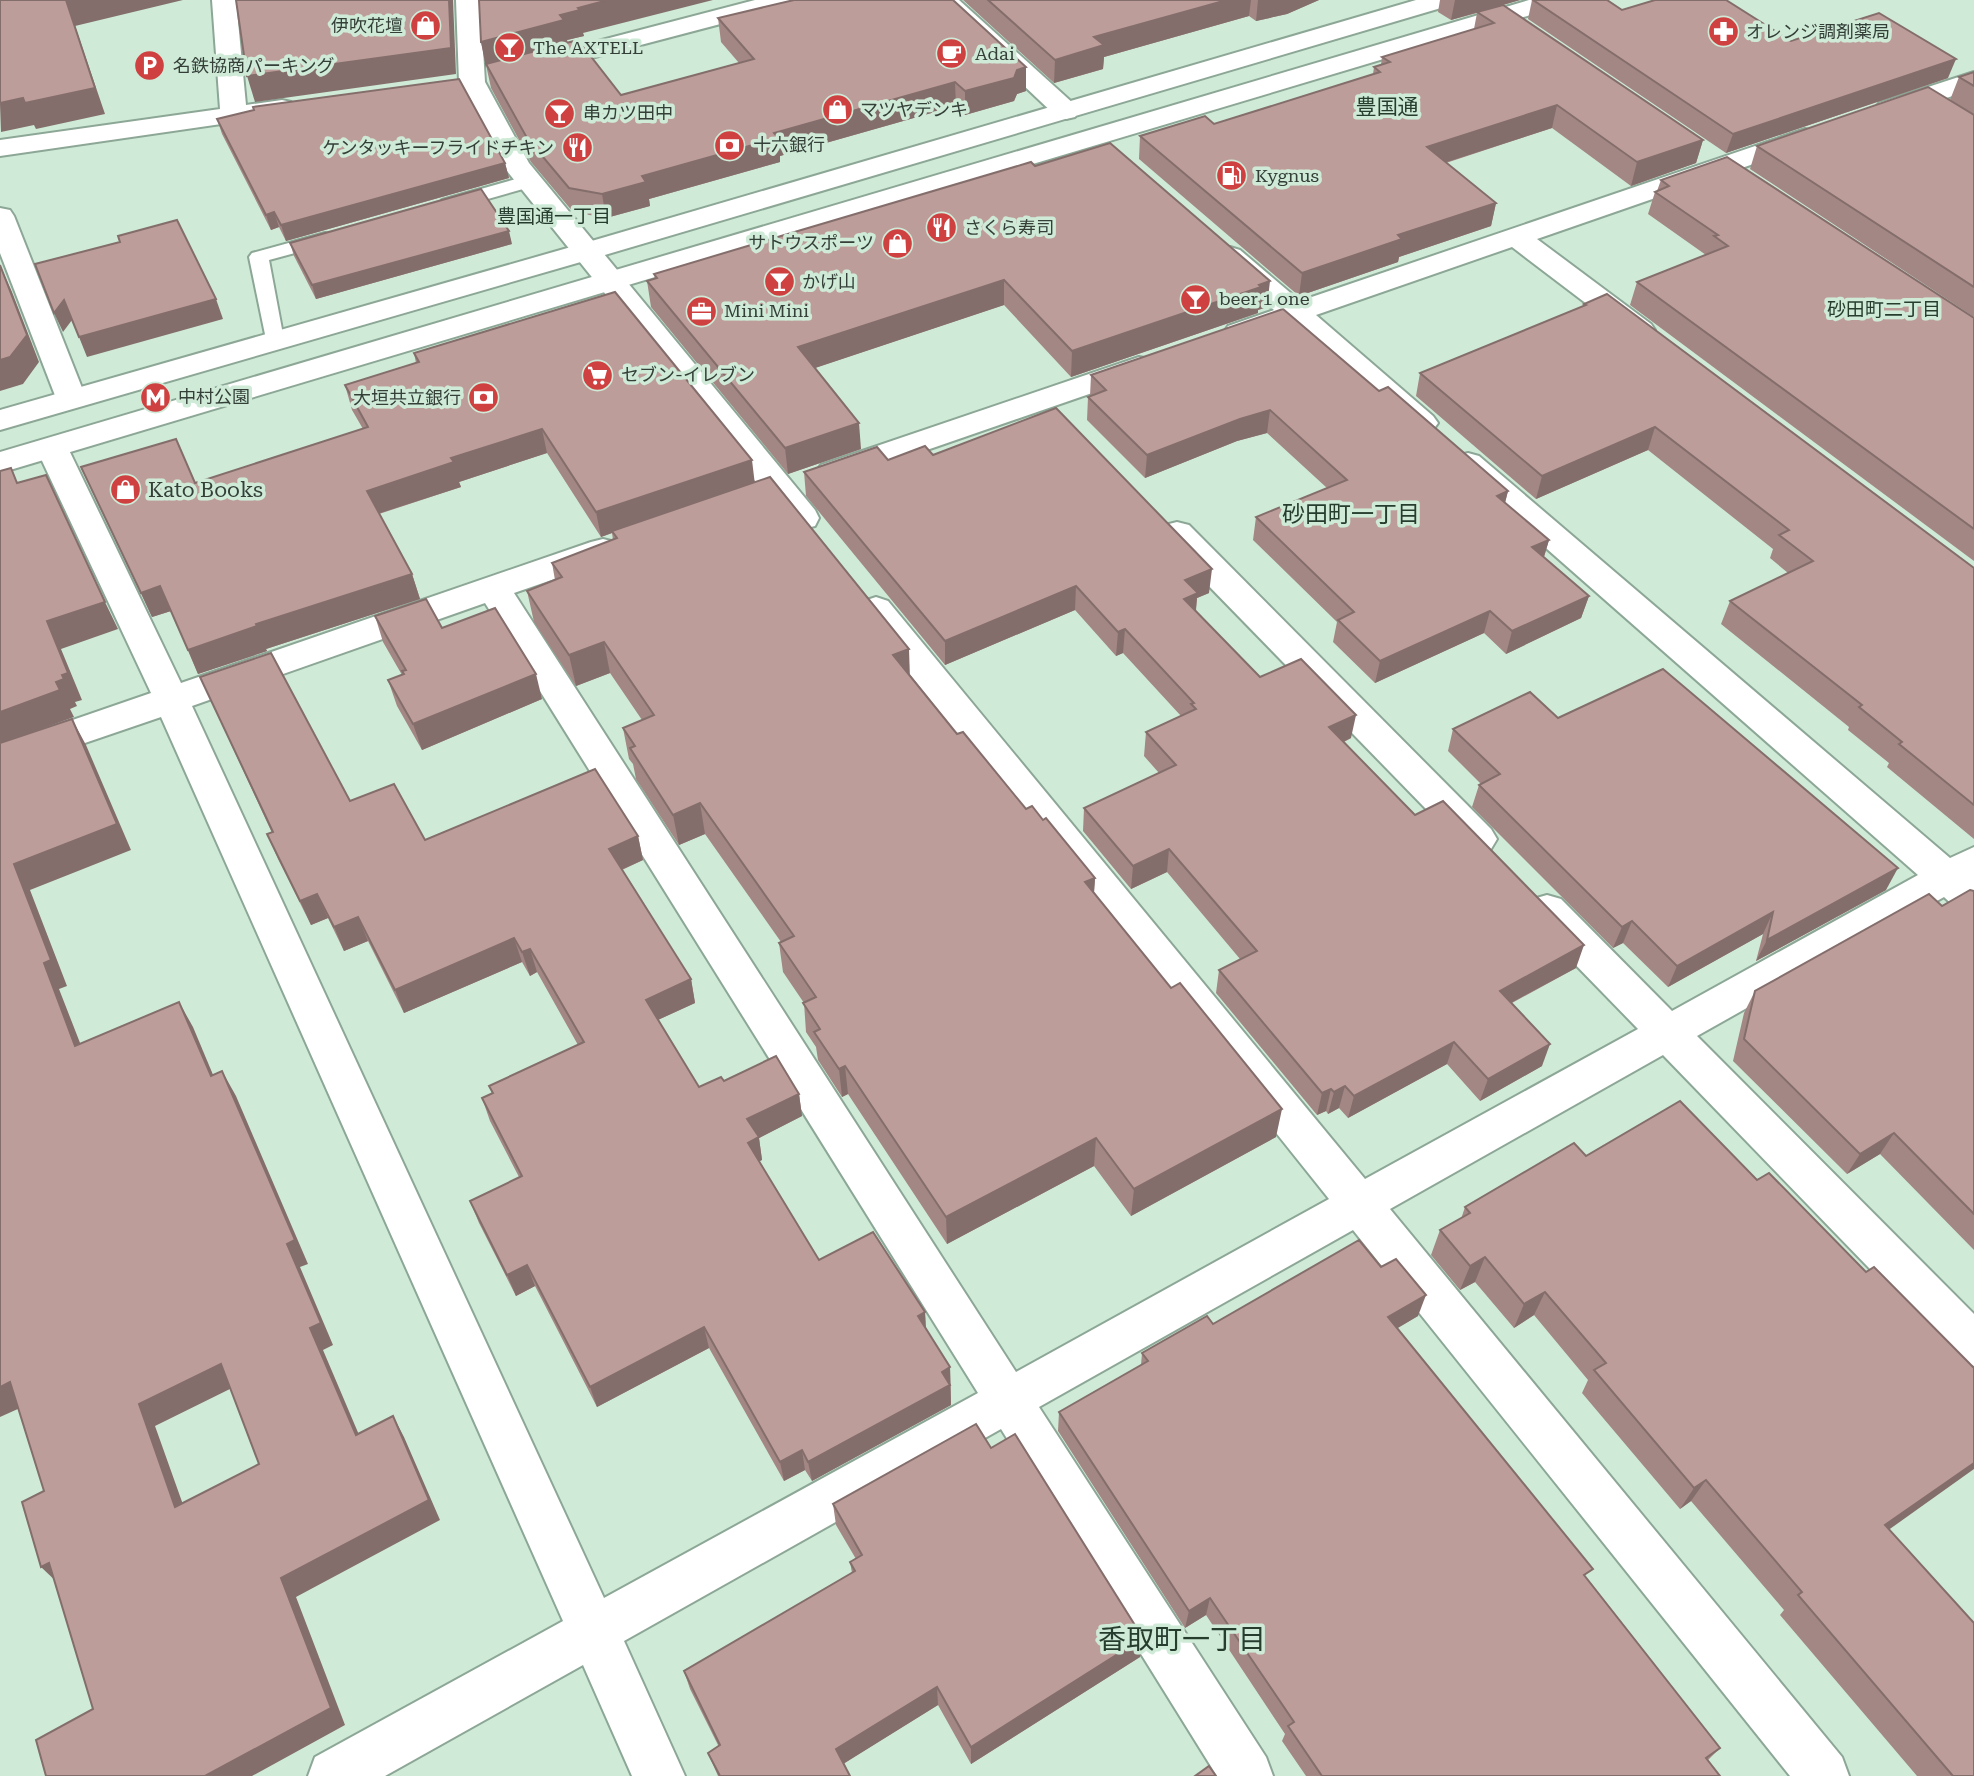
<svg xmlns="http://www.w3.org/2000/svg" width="1974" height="1776" font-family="'Roboto Serif','Noto Sans JP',serif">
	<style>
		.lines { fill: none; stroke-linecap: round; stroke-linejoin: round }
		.lane-casing { stroke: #8da796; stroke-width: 4 }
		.street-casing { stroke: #8da796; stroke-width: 4 }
		.secondary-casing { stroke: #8da796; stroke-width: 4 }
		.lane { fill: #fff; fill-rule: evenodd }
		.street { fill: #fff; fill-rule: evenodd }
		.secondary { fill: #fff; fill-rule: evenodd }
		.wall { fill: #a38784 }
		.shaded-wall { fill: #846e6c }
		.building { fill: #bd9d9a; stroke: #846e6c; stroke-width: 2; fill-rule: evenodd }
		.labels { text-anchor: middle; stroke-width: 7; stroke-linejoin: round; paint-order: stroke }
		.far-poi-label { font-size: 18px; fill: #343f38; stroke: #cfebd8; text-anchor: start }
		.far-neighbourhood-label { font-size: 19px; fill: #263d2e; stroke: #cfebd8 }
		.far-quarter-label { font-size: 21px; fill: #263d2e; stroke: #cfebd8 }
		.poi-label { font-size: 21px; fill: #343f38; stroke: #cfebd8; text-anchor: start }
		.neighbourhood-label { font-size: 23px; fill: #263d2e; stroke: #cfebd8 }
		.near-neighbourhood-label { font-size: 28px; fill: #263d2e; stroke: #cfebd8 }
	</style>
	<rect width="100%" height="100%" fill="#cfebd8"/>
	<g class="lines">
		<defs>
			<g id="lane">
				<path d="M530,175L539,181L537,185L449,210L440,204L442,200Z"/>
				<path d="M325,233L332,235L335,239L332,243L269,260L284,340L281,344H267L249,257L252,253Z"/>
			</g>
			<g id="street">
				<path d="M212,0H236L246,105L282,100L291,102L295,108L291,114L0,156V140L220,109Z"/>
				<path d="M456,0H480L485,82L529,163L815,510L819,518L815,526L803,529L791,526L503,166L459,82Z"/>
				<path d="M755,0H796L793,5L538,72L529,69L525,64L529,59Z"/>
				<path d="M933,0H959L1075,105L1079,111L1075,117L1066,119L1057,117Z"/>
				<path d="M1974,72V89L1888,117L1879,115L1875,109L1879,103Z"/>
				<path d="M1805,129L1814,131L1818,137L1814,143L1537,239L1651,324L1655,330L1651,336L1640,339L1629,336L1512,247L1316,315L1433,416L1438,423L1433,430L1422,433L1411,430L1291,324L1239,341L1228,338L1224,332L1228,326L1274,310L1220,262L1216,256L1220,250L1230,247L1240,250L1300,301Z"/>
				<path d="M0,208L10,210L14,216L86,398L82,405L71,408L60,405L56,398L0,253Z"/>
				<path d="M1139,357L1150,359L1154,366L1150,373L843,479L832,482L821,479L816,472L821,465Z"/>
				<path d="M52,438L63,441L68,448L181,683L591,542L603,539L615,542L620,550L615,558L514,593L1016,1372L1329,1199L864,617L859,609L864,601L876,597L888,601L1365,1179L1638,1029L1533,921L1528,910L1533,899L1547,895L1561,899L1672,1011L1918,875L1457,470L1452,463L1457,456L1468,453L1479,456L1950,858L1974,847V916L1960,912L1944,897L1697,1036L1974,1314V1366L1958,1360L1663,1055L1390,1209L1842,1757L1849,1776H1790L1353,1230L1039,1407L1266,1757L1273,1776H1217L1001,1429L624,1641L685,1776H632L583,1665L385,1776H308L315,1757L563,1621L161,717L0,772V745L151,693L36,448L41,441ZM485,603L978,1393L604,1598L192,706Z"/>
				<path d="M1177,522L1189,525L1491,829L1497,839L1491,849L1478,853L1465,849L1165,541L1161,533L1165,525Z"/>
			</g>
			<g id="secondary">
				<path d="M1416,0H1454L1451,5L598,257L0,430V410L578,245Z"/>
				<path d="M1529,0H1567L1564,5L0,473V452Z"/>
			</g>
		</defs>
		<use href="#lane" class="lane-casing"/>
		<use href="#street" class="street-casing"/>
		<use href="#secondary" class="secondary-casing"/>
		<use href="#lane" class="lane"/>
		<use href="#street" class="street"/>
		<use href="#secondary" class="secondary"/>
	</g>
	<g class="wall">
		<path d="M963,0H1319L1287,14L1256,21L1249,16L1104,57L1103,69L1054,83Z"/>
		<path d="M1440,0H1520L1503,5L1703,140L1696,163L1631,186L1552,128L1446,163L1496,203L1491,226L1399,257L1398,262L1299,296L1139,159L1140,136L1214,124L1373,74L1374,67L1381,65L1382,57L1474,29L1477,13L1451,20L1438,12Z"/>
		<path d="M1532,0L1622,10L1791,41L1948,78L1726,153L1528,19Z"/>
		<path d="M718,18L1026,67V91L1017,94L1014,101L965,115L956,106L780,156V162L649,199L650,206L606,218L573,212L531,162L491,88L481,42L583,33L584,36L567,40L568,43L621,95L739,63L721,42Z"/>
		<path d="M1974,72V317L1750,169L1757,146L1974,115L1950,100L1959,77Z"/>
		<path d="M217,119L505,163L509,178L286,241L279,227L271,230L222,134Z"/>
		<path d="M1035,166L1267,307L1258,310V313L1071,377L1004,305L815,368L861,449L788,474L651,307L647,281L655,279L654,274Z"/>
		<path d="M1661,180L1974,318V561L1630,305L1637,282L1706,255L1648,214L1655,192L1657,191Z"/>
		<path d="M290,243L512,244L316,299L294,256Z"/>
		<path d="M1584,304L1974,568V839L1887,767L1889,763L1848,730L1849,727L1721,624L1730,601L1788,573L1770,558L1773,549L1648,450L1536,499L1416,396L1420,373L1583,307Z"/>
		<path d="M414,353L754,482L957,734L1026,809L1095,878L1094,892L1276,1137L1131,1216L1094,1166L947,1244L848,1094L842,1097L818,1060L816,1047L806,1032L804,1003L783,972L779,943L781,942L705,834L679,845L636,779L633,764L629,759L623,728L642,720L610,673L576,686L534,622L527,591L555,580L552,563L613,540L612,533L601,537L547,453L459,482L461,487L379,514L412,574L420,599L266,649L267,651L198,674L171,611L152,617L81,467L195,483L363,429L352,410L345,385L416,363Z"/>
		<path d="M1091,375L1379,391L1508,491L1505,503L1549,540L1544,557L1589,596L1581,618L1506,654L1484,633L1375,683L1333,642L1337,622L1253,540L1256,517L1327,488L1267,433L1237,441L1145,478L1087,420L1088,397L1090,396Z"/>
		<path d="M933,455L1209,593L1197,598L1196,611L1260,677L1351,738L1344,742L1415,815L1576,968L1512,1003L1542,1066L1480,1101L1447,1064L1348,1118L1339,1108L1328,1114L1326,1111L1317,1115L1216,993L1219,970L1240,959L1167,872L1131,889L1083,831L1084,808L1159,773L1144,756L1146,732L1181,716L1123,653L1116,656L1075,610L945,665L806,496L804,472Z"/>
		<path d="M375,616L442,628L542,699L422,750L397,706L388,680L402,675L383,642Z"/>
		<path d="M200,677L350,801L425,840L638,836L643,860L622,870L691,979L695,1003L658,1020L699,1087L724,1081L799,1094L802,1116L759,1138L762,1160L759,1161L819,1260L925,1312L926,1329L950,1367L951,1405L812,1481L805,1470L784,1481L709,1348L597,1407L535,1286L516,1296L479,1223L470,1201L519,1177L490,1121L482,1098L492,1093L489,1086L578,1045L537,972L530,976L522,962L404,1013L368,941L344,951L328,918L311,925L278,859L267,834L272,833Z"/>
		<path d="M1558,718L1886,890L1756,961L1763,934L1668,987L1623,943L1613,948L1472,807L1479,785L1481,784L1448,751L1453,729Z"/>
		<path d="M1974,891V1250L1880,1154L1847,1174L1733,1061L1744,1013L1755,991Z"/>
		<path d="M1465,1207L1889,1530L1974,1776H1917L1780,1615L1784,1610L1691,1501L1680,1509L1582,1393L1588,1380L1534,1315L1514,1328L1475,1282L1460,1290L1431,1255L1440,1230L1461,1219Z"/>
		<path d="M1418,1316L1397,1328L1587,1578L1720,1748L1708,1760L1720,1776H1306L1282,1741L1285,1734L1206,1615L1185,1628L1058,1431L1059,1412L1141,1365L1142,1353L1213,1324Z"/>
		<path d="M991,1448L1143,1638L1140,1657L971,1764L938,1705L844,1763L850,1776H718L708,1753L719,1747L690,1689L684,1671L852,1573L850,1562L856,1559L836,1525L833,1504Z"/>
	</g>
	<g class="shaded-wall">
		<path d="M66,0H183L75,26L105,114L36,129L34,125L1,132L0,104Z"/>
		<path d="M449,0H453L456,74L255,102L247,76Z"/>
		<path d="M608,0H713L583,33L584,36L567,40L568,46L486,64V68L481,42L560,15L578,8Z"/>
		<path d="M1227,0H1251L1249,16L1104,57L1103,69L1054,83L1055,60L1094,37Z"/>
		<path d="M1258,0H1319L1287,14L1256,21Z"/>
		<path d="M1455,0H1520L1451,20Z"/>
		<path d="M1956,59L1948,78L1726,153L1733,134Z"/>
		<path d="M1026,67V91L1017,94L1014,101L965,115V91L1017,70Z"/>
		<path d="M955,82L956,106L780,156V162L649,199L650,206L606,218L602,194L642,176L774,133Z"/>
		<path d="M1557,105L1552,128L1422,170L1427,147Z"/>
		<path d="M1703,140L1696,163L1631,186L1637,162Z"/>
		<path d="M505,163L509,178L286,241L281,225Z"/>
		<path d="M1496,203L1491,226L1399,257L1398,262L1299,296L1302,273L1398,235Z"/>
		<path d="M274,212L279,227L271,230L266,215Z"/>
		<path d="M509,231L512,244L316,299L312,285Z"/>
		<path d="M0,265L12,292L39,362L23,384L0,391Z"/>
		<path d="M1004,280V305L800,373L798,347Z"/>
		<path d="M1270,281L1267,307L1258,310V313L1071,377L1072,351Z"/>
		<path d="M216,299L223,319L87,357L79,337Z"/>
		<path d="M64,300L72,320L63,332L54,313Z"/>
		<path d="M1270,410L1267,433L1237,441L1145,478L1147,455L1240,419Z"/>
		<path d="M859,423L861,449L788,474L785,448Z"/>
		<path d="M1655,427L1648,450L1536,499L1542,476Z"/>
		<path d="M542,429L547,453L459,482L461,487L374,515L367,491L451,458Z"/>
		<path d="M752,460L755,485L612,531V533L601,537L596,512Z"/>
		<path d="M1508,491L1502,514L1497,496Z"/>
		<path d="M1549,540L1542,563L1532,547Z"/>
		<path d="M1212,569L1209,593L1197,598L1195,617L1182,623L1185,580Z"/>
		<path d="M412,574L420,599L266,649L267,651L198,674L188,650L256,624Z"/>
		<path d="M160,586L171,611L152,617L141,593Z"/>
		<path d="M1076,586L1075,610L945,665V641Z"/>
		<path d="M1589,596L1581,618L1506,654L1512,631Z"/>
		<path d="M105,602L118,629L61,649L82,700L75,702L77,706L70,709L74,717L0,744V712L56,682L62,675L47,621Z"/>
		<path d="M1490,611L1484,633L1375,683L1380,661Z"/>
		<path d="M1125,629L1123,653L1116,656L1118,632Z"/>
		<path d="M604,642L610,673L576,686L569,655Z"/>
		<path d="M909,649L910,679L893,655Z"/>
		<path d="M536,674L542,699L422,750L413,724Z"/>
		<path d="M1356,715L1351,738L1324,751L1329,727Z"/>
		<path d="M72,719L86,745L131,850L30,890L67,986L59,989L91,1071L75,1046L44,963L14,864Z"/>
		<path d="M700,803L705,834L679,845L673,815Z"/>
		<path d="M638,836L643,860L614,873L609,849Z"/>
		<path d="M1169,849L1167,872L1131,889L1133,866Z"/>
		<path d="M1898,868L1886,890L1756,961L1767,940Z"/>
		<path d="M1095,878L1093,908L1085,882Z"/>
		<path d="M317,894L328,918L311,925L300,901Z"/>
		<path d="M1773,912L1763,934L1668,987L1677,966Z"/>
		<path d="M358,917L368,941L344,951L334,927Z"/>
		<path d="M1632,921L1623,943L1613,948L1622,927Z"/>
		<path d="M514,938L522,962L404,1013L395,990Z"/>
		<path d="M1584,945L1576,968L1492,1013L1500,991Z"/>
		<path d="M530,949L537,972L530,976L522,952Z"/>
		<path d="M691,979L695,1003L651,1023L646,1000Z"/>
		<path d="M179,1002L193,1027L224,1101L211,1076Z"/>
		<path d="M1454,1042L1447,1064L1348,1118L1354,1096Z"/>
		<path d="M1550,1044L1542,1066L1480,1101L1488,1079Z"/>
		<path d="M845,1066L848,1094L842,1097L839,1069Z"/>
		<path d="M222,1071L236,1096L308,1264L300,1267L333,1345L323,1350L368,1456L356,1435L310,1328L287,1244Z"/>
		<path d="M1345,1086L1339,1108L1328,1114L1334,1092Z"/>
		<path d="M1331,1089L1326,1111L1317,1115L1322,1093Z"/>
		<path d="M799,1094L802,1116L759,1138L762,1160L752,1165L748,1143L747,1119Z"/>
		<path d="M1282,1109L1276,1137L1131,1216L1134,1189Z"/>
		<path d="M1894,1133L1880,1154L1847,1174L1860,1154Z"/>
		<path d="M1096,1138L1094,1166L947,1244L946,1217Z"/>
		<path d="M1485,1257L1475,1282L1460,1290L1470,1266Z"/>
		<path d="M527,1265L535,1286L516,1296L507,1275Z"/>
		<path d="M1545,1292L1534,1315L1514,1328L1524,1304Z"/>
		<path d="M1426,1295L1418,1316L1381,1338L1388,1317Z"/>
		<path d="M925,1312L926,1333L918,1316Z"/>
		<path d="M704,1327L709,1348L597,1407L590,1387Z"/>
		<path d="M221,1364L236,1386L155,1426L191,1527L175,1507L139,1404Z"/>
		<path d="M950,1367L951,1405L812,1481L808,1462Z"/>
		<path d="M10,1382L29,1404L0,1417V1387Z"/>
		<path d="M393,1416L404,1437L440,1520L296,1597L345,1725L252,1776H205L281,1578Z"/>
		<path d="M802,1450L805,1470L784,1481L780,1462Z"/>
		<path d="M1974,1463V1469L1866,1546L1885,1525Z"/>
		<path d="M1706,1480L1691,1501L1680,1509L1694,1488Z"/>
		<path d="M49,1563L61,1586L41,1567Z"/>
		<path d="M1210,1598L1206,1615L1185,1628L1189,1611Z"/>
		<path d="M1143,1638L1140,1657L971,1764V1747Z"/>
		<path d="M937,1687L938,1705L840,1766L836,1749Z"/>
	</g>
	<g class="building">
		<path d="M0,0H68H66L95,88L25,103L23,98L0,103Z"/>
		<path d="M236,0H449L451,48L247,76Z"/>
		<path d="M479,0H608L578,8L580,10L560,15L564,20L481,42Z"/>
		<path d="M794,0H953L1026,67L1017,70L1014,78L965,91L955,82L774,133L778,138L642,176L646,182L602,194L569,188L527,138L486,64L578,40L621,95L754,59L718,18Z"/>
		<path d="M988,0H1227L1094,37L1104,45L1055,60Z"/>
		<path d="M1533,0H1607L1622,10L1655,0H1726L1791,41L1879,13L1956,59L1733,134Z"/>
		<path d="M1503,5L1703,140L1637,162L1557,105L1427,147L1496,203L1398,235L1402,239L1302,273L1140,136L1205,116L1214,124L1380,72L1374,67L1390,62L1382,57L1494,23L1477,12Z"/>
		<path d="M1974,72V86L1959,77Z"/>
		<path d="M459,79L505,163L281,225L274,212L266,215L217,119L254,110L253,107Z"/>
		<path d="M1928,87L1974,115V287L1757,146Z"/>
		<path d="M1110,143L1270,281L1259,285L1261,287L1072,351L1004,280L798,347L859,423L785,448L647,281L657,278L654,274L781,236L1031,162L1035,166Z"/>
		<path d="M1727,157L1974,318V529L1637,282L1728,246L1714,236L1718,235L1655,192L1669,186L1661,180Z"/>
		<path d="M481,189L509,231L312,285L290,243Z"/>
		<path d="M177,220L216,299L79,337L64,300L54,313L35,264L120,242L118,236Z"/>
		<path d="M0,265L27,335L10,357L0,360Z"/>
		<path d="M615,292L752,460L596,512L542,429L451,458L454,462L367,491L412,574L256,624L257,626L188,650L160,586L141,593L81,467L176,439L195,483L368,427L345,385L419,362L414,353Z"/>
		<path d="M1607,294L1974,568V805L1899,744L1902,742L1859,707L1862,705L1730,601L1813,561L1779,535L1789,530L1655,427L1542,476L1420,373L1586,305L1584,304Z"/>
		<path d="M1283,309L1379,391L1388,387L1508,491L1497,496L1549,540L1532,547L1589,596L1512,631L1490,611L1380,661L1338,620L1354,612L1256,517L1347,480L1270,410L1240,419L1147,455L1088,397L1106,390L1091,375Z"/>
		<path d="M1056,408L1212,569L1185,580L1198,593L1184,599L1260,677L1301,659L1356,715L1329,727L1415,815L1443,801L1584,945L1500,991L1550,1044L1488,1079L1454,1042L1354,1096L1345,1086L1334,1092L1331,1089L1322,1093L1219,970L1257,951L1169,849L1133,866L1084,808L1176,765L1146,732L1196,709L1191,704L1194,703L1125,629L1118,632L1076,586L945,641L804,472L877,447L888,460L925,446L933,455Z"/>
		<path d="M11,468L17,483L46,475L105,602L47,621L68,673L62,675L64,679L56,682L60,690L0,712V471Z"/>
		<path d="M770,477L909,649L893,655L957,734L963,732L1026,809L1032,806L1043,820L1046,818L1095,878L1085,882L1171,988L1180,983L1282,1109L1134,1189L1096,1138L946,1217L845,1066L839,1069L814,1032L820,1029L803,1003L816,997L779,943L794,936L700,803L673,815L630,748L635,746L623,728L654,715L604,642L569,655L527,591L562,577L552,563L617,538L612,531Z"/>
		<path d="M426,599L442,628L495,608L536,674L413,724L388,680L404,674L402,671L406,670L375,616Z"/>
		<path d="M271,653L350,801L394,784L425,840L595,769L638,836L609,849L691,979L646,1000L699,1087L721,1077L724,1081L776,1056L799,1094L747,1119L759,1137L748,1143L819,1260L873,1232L925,1312L918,1316L950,1367L942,1372L950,1385L808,1462L802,1450L780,1462L704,1327L590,1387L527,1265L507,1275L470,1201L522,1176L482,1098L493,1093L489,1086L584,1042L530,949L522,952L514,938L395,990L358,917L334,927L317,894L300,901L267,834L273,832L200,677Z"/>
		<path d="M1663,669L1898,868L1767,940L1773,912L1677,966L1632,921L1622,927L1479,785L1500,774L1453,729L1530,692L1558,718Z"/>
		<path d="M72,719L117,824L14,864L51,960L44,963L75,1046L179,1002L211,1076L222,1071L295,1240L287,1244L321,1323L310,1328L356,1435L393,1416L429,1500L281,1578L331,1708L205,1776H46L36,1740L93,1709L49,1563L41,1567L22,1502L44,1491L10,1382L0,1387V743ZM221,1364L259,1464L175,1507L139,1404Z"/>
		<path d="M1970,890L1974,891V1214L1894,1133L1860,1154L1744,1039L1755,991L1929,894L1942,906Z"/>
		<path d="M1680,1101L1757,1180L1769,1173L1866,1272L1874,1267L1974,1368V1463L1885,1525L1974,1623V1776H1953L1798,1595L1802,1592L1706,1480L1694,1488L1594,1370L1606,1363L1545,1292L1524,1304L1485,1257L1470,1266L1440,1230L1470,1213L1465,1207L1574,1143L1586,1156Z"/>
		<path d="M1359,1240L1381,1267L1396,1259L1426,1295L1388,1317L1593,1569L1584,1575L1720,1748L1706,1758L1720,1776H1322L1288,1726L1294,1722L1210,1598L1189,1611L1059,1412L1148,1361L1142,1353L1207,1316L1213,1324Z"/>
		<path d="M976,1424L991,1448L1015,1434L1143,1638L971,1747L937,1687L836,1749L850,1776H720L708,1753L720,1745L684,1671L855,1571L850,1562L862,1555L833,1504Z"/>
		<path d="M1209,1766L1216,1776H1195Z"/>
	</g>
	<defs>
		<symbol id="shop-disc" viewBox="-11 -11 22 22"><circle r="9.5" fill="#cf4041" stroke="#cfebd8"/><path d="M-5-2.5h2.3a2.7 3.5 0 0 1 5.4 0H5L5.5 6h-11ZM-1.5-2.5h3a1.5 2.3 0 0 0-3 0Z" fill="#fff"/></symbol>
		<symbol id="pharmacy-disc" viewBox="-11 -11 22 22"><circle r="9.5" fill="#cf4041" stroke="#cfebd8"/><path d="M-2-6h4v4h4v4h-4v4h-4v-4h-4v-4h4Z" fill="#fff"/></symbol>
		<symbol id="bar-disc" viewBox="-11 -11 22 22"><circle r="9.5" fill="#cf4041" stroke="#cfebd8"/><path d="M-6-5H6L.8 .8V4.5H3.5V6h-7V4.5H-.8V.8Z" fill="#fff"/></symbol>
		<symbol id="cafe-disc" viewBox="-11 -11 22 22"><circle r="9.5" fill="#cf4041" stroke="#cfebd8"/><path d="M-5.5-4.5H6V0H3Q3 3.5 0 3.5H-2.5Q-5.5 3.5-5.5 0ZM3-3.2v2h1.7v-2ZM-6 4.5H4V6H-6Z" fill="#fff"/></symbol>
		<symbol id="parking-disc" viewBox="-11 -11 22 22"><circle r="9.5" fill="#cf4041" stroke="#cfebd8"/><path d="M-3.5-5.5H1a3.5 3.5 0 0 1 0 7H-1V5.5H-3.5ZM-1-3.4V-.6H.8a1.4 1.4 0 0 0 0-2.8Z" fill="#fff"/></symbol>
		<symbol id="bank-disc" viewBox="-11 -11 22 22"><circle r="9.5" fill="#cf4041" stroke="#cfebd8"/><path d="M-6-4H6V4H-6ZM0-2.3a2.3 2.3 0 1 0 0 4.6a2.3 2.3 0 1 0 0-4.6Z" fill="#fff"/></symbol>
		<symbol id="restaurant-disc" viewBox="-11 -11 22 22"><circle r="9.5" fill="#cf4041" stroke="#cfebd8"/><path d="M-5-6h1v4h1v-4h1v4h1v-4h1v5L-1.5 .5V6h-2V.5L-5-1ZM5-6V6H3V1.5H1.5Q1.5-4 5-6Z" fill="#fff"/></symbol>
		<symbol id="fuel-disc" viewBox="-11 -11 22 22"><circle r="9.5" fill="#cf4041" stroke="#cfebd8"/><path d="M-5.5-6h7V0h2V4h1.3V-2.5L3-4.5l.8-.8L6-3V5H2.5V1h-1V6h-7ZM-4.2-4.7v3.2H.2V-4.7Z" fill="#fff"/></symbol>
		<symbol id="office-disc" viewBox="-11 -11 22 22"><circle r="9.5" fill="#cf4041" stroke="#cfebd8"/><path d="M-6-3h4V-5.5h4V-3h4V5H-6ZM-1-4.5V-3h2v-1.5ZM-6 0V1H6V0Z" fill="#fff"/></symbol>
		<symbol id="supermarket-disc" viewBox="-11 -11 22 22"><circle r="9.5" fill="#cf4041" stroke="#cfebd8"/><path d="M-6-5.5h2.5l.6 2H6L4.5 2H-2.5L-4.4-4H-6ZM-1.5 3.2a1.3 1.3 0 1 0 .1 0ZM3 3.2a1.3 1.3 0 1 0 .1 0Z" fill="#fff"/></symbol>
		<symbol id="metro-disc" viewBox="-11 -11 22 22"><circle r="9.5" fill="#cf4041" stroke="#cfebd8"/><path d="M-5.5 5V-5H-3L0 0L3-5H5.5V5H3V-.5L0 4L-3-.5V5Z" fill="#fff"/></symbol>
	</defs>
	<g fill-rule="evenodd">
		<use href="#shop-disc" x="408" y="8" width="35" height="35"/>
		<use href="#pharmacy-disc" x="1706" y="14" width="35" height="35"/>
		<use href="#bar-disc" x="492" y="30" width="35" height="35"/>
		<use href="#cafe-disc" x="934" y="36" width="35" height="35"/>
		<use href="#parking-disc" x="132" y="48" width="35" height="35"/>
		<use href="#shop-disc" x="820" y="92" width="35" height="35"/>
		<use href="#bar-disc" x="542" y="96" width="35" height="35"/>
		<use href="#bank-disc" x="712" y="128" width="35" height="35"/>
		<use href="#restaurant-disc" x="560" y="130" width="35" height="35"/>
		<use href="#fuel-disc" x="1214" y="158" width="35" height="35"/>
		<use href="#restaurant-disc" x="924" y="210" width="35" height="35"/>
		<use href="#shop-disc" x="880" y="226" width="35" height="35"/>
		<use href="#bar-disc" x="762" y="264" width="35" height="35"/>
		<use href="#bar-disc" x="1178" y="282" width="35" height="35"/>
		<use href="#office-disc" x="684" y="294" width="35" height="35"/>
		<use href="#supermarket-disc" x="580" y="358" width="35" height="35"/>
		<use href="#metro-disc" x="138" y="380" width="35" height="35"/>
		<use href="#bank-disc" x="466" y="380" width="35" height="35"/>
		<use href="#shop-disc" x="108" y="472" width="35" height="35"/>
	</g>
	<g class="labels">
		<g class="far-poi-label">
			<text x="403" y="32" text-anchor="end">伊吹花壇</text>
			<text x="1746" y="38">オレンジ調剤薬局</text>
			<text x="533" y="54">The AXTELL</text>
			<text x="975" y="60">Adai</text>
			<text x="173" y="72">名鉄協商パーキング</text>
			<text x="860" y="116">マツヤデンキ</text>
			<text x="583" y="119">串カツ田中</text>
			<text x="753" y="151">十六銀行</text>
			<text x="554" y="154" text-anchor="end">ケンタッキーフライドチキン</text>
			<text x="1255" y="182">Kygnus</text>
			<text x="964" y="234">さくら寿司</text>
			<text x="874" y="249" text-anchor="end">サトウスポーツ</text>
			<text x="802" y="288">かげ山</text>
			<text x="1219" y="305">beer 1 one</text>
			<text x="724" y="317">Mini Mini</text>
			<text x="621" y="381">セブン-イレブン</text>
			<text x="178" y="403">中村公園</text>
			<text x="461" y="404" text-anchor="end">大垣共立銀行</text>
		</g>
		<g class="far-neighbourhood-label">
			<text x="554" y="223">豊国通一丁目</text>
			<text x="1884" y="316">砂田町二丁目</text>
		</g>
		<g class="far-quarter-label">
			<text x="1387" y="114">豊国通</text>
		</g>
		<g class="poi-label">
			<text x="148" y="497">Kato Books</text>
		</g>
		<g class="neighbourhood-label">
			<text x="1351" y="522">砂田町一丁目</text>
		</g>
		<g class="near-neighbourhood-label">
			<text x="1182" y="1649">香取町一丁目</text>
		</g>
	</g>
</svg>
